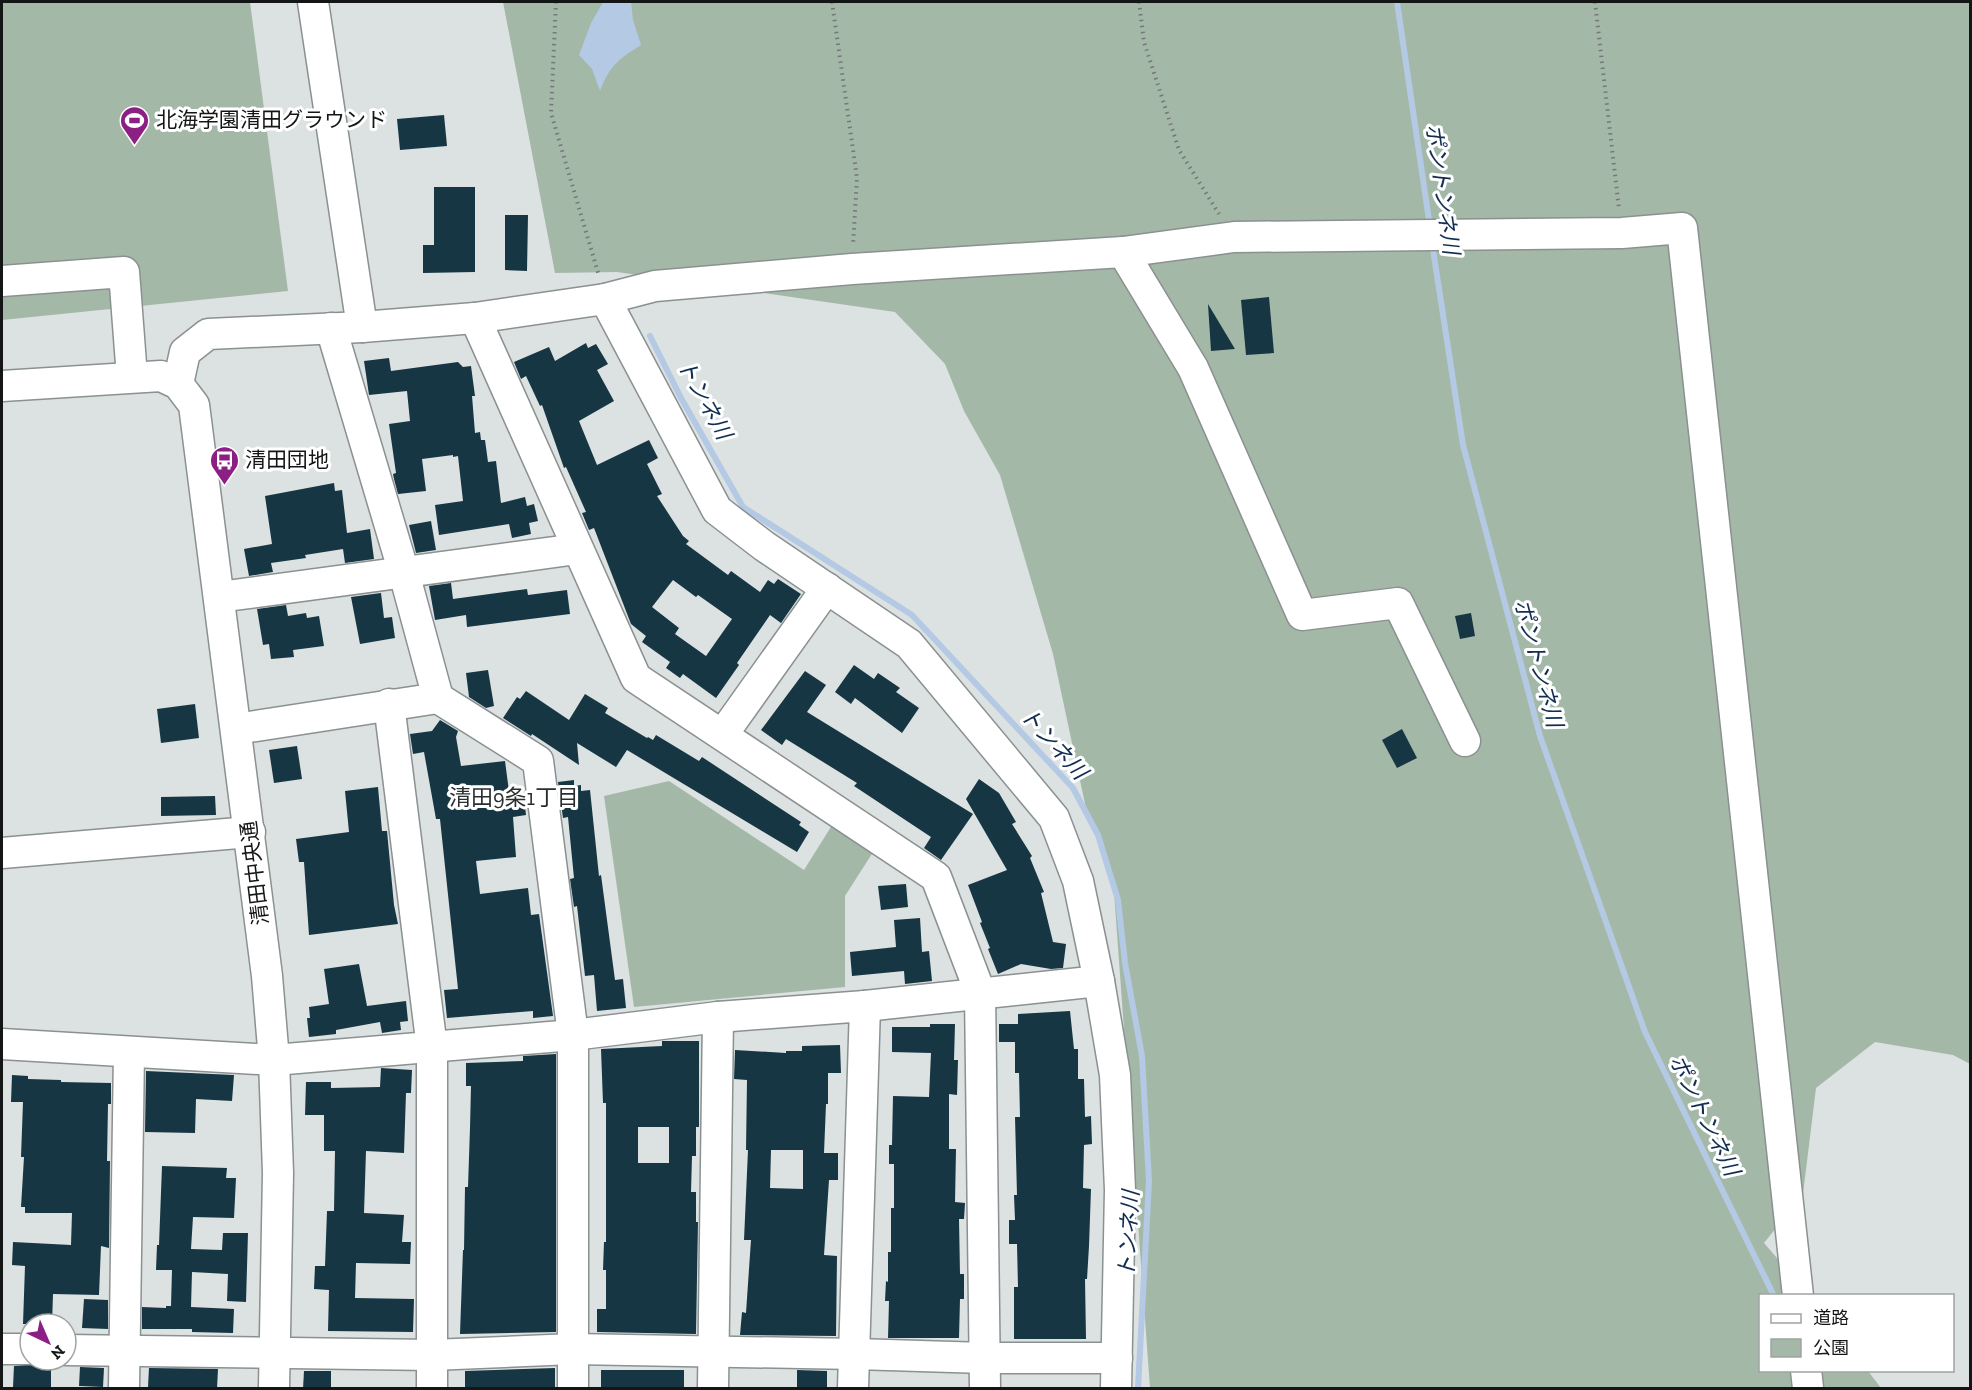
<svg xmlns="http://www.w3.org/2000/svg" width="1972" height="1390" font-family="'Zilla Slab','Noto Sans JP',serif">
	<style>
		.green { fill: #a4b8a8 }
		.water { fill: #b4c9e4 }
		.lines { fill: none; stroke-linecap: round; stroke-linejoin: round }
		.stream { stroke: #b4c9e4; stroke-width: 6 }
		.building { fill: #163643; fill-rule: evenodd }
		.minor-casing { stroke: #8b9091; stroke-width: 33 }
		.path { stroke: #757879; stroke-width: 4; stroke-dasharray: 1.5 4.5; stroke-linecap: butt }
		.minor { stroke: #fff; stroke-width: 30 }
		.labels { text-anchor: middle; stroke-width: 6; stroke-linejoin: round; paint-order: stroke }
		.poi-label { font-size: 21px; fill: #141616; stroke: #fff; text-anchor: start }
		.street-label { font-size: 21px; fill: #141616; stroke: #fff }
		.water-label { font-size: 22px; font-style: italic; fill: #102e52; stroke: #fff }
		.neighbourhood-label { font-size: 22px; fill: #2a2e2e; stroke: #fff }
	</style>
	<rect width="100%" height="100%" fill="#dce1e2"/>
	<g class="green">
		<path d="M2,2H250L288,291L2,320Z"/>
		<path d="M503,2H1970V1064L1953,1055L1875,1042L1816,1088L1803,1194L1764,1243L1809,1295L1760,1296V1370L1868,1371L1881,1388H1150L1113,878L1087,813L1053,654L1000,475L964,411L945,364L895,312L617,272L555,273Z"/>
		<path d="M669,781L804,870L834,822L875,849L845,896V987L634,1007L604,796Z"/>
	</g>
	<path class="water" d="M603,2H631L633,20L641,45C618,60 610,65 600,91L592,69L579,55L591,23Z"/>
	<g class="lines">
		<g class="stream">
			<path d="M1397,2L1430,227"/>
			<path d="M1432,243L1463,445L1540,736L1645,1032L1774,1296"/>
			<path d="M650,336L681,398L743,507L912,615L1073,788L1098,835L1118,900L1125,963L1142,1056L1149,1181L1138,1388"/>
		</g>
	</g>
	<g class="building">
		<path d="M444,115L447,146L400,150L397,119Z"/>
		<path d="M434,187H475V272L423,273V245H434Z"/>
		<path d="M505,215H528L527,271L505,270Z"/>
		<path d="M1269,297L1274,353L1246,355L1241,300Z"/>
		<path d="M1208,304L1235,349L1211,351Z"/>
		<path d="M586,343L588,348L596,344L608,364L597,370L614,401L579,421L597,465L649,440L658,458L647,464L662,494L657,496L683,536L689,541L686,544L728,575L731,571L760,592L768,580L774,584L778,579L801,594L781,623L770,615L737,663L739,665L716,698L683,674L680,678L666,668L670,662L642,642L646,636L631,624L594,528L589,530L582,513L586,512L566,467L564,468L542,405L540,406L526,376L521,379L514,362L549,347L555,361ZM673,580L696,597L698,595L732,619L706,656L675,634L679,628L652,607Z"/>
		<path d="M389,358L391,371L458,362L463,367L471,366L475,396H472L475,433L480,432L481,440H485L488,462L496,461L501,503L525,497L527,506L534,504L538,521L529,523L531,534L512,538L509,524L439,535L435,505L463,501L458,456L453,457V455L422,459L426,491L398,494L394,479L393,474L396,473L389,424L410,421L407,391L369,395L364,361Z"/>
		<path d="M334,483L335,491L342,490L347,533L370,529L374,559L345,563L343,549L305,555L306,558L271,563L273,572L249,576L244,549L272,544L265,496Z"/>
		<path d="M431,521L436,550L416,553L409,525Z"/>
		<path d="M451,583L453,599L527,589L528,595L567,590L570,614L467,627L466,615L435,620L429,586Z"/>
		<path d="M381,593L384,618L392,617L395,638L360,644L351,597Z"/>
		<path d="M286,605L288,616L306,613L307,618L319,616L324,646L293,650L294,657L271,659L269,644L263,645L257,609Z"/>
		<path d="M1471,613L1475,636L1460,639L1455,616Z"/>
		<path d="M854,665L874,679L878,673L900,688L896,692L919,708L902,733L855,698L851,704L835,692Z"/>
		<path d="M488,670L494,706L486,708L469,697L466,673Z"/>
		<path d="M805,671L826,685L807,712L973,814L941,860L924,848L931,837L854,786L857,783L786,739L782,745L761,730Z"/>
		<path d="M526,691L569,720L585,694L608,708L605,713L647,738L648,737L653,740L656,735L699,761L702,757L801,822L799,825L809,832L797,852L627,750L616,767L577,743L579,765L532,734L531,736L503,718L517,697L520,699Z"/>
		<path d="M195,704L199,738L161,743L157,709Z"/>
		<path d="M440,720L458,731L456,737L461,766L505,761L510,799L524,797L526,815L513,817L516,857L476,861L480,894L528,888L531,915L539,914L553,1016L533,1018V1011L447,1018L444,990L458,989L440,819H436L424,752L413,754L410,734L432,731Z"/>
		<path d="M1402,729L1417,758L1397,768L1382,740Z"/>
		<path d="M297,746L302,779L274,783L269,750Z"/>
		<path d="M979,779L999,793L1016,822L1012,824L1032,856L1030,858L1044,892L1041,893L1053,942L1066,944L1063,968L1051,969L1021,964L998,974L988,949L990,948L980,923L982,922L968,885L1007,870L966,799Z"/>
		<path d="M574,780V786L581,785V791L590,790L599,876L601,875L615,980L623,979L626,1008L597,1011L594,975L585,976L577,906L574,907L570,879L574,878L568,817L563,818L558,782Z"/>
		<path d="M378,787L382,831H387L394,905L398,924L309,935L304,862H299L296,839L349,832L345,791Z"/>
		<path d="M215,796L216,815L161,816V797Z"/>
		<path d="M906,884L908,907L881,910L878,886Z"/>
		<path d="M920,918L922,952L929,951L932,981L905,984L904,971L852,976L850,952L896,947L894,920Z"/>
		<path d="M359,964L367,1006L406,1001L408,1021L400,1022L401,1030L382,1033L380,1022L336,1030V1034L309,1037L307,1018H310L309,1007L329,1004L324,969Z"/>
		<path d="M1070,1011L1074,1049H1078V1079H1084L1085,1117L1091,1116L1092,1144L1084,1145L1083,1188L1091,1189L1089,1246L1087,1279H1085L1086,1339H1014V1287H1018L1017,1244H1009V1220H1015L1014,1195H1017L1015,1117H1020L1019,1073H1015V1042H999V1024H1018V1014Z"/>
		<path d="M930,1024H955L954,1060H958L957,1095L949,1094V1149H956L955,1202L965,1203L964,1219H959L960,1274H964V1299H960L959,1338H888L889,1301H885L886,1281L888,1282V1252H891V1208H894V1164H889V1145H892L893,1096L929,1097L931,1053L892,1052V1027H930Z"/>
		<path d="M662,1041H699V1127H696V1156H692L691,1192H696V1222H698L696,1334L597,1332V1309H606V1270H603L604,1242H606V1103H603L601,1049L662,1046ZM638,1127H669V1163H638Z"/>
		<path d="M840,1045L841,1073H828V1104H826L824,1153H838V1180H829L824,1255L837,1256L836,1336L740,1335L742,1312L746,1313L751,1240H744L748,1150H746L747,1080L734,1079L735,1050L786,1053V1051H802V1046ZM771,1150H803V1189L770,1188Z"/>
		<path d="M556,1054V1332L460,1334L463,1250H464L465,1187H468L470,1128L471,1086H466V1063L523,1061V1056Z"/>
		<path d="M381,1068L412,1070L411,1093H406L404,1153L366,1151L364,1213L404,1215L402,1242H411L410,1264L356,1263L355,1298L414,1299L413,1332L328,1331L329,1290L314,1289L315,1266H325L327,1211H334L335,1151H324V1115H305L306,1082H331V1088L380,1087Z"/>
		<path d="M146,1071L234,1075L232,1101L196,1099L195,1133L145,1132Z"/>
		<path d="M12,1075L28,1076V1079L61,1080V1082L111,1083V1104H108L107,1161H110L109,1248L101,1246L99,1295L53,1294L52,1324H23L25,1266L12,1265L13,1242L71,1245L72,1213H25V1207H21L24,1157H21L23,1102H11Z"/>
		<path d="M162,1166L227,1168L226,1178H236L234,1218L193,1217L191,1249L222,1250L223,1233H248L246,1302L227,1301L228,1274L192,1272L191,1307L234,1309L233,1333L192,1332V1329H142V1307L166,1308V1306H171L172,1270H156L157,1245H159Z"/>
		<path d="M84,1299L108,1300V1329L82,1328Z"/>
		<path d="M38,1364H51V1388L13,1387L14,1366Z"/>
		<path d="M80,1367L104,1368L103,1387L79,1386Z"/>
		<path d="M149,1368L218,1369L217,1389L148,1387Z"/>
		<path d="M555,1368V1389L465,1387V1371Z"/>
		<rect x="601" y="1370" width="83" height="19"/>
		<path d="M797,1370L827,1371V1389H797Z"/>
		<path d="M304,1371H331V1389H303Z"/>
	</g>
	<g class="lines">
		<defs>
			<g id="minor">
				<path d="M313,2L362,327"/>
				<path d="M1123,252L1193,368L1302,615L1398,603L1465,741"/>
				<path d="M2,281L124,272L132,377"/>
				<path d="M605,299L655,286L852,269L1123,252L1234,237L1622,233L1682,228L1798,1296"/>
				<path d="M475,318L636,678L936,877L980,992L985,1388"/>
				<path d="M331,328L404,573L438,698"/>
				<path d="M178,384L185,352L208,334L362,327L475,318L605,299L717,510L764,546L909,644L1054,818L1078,881L1099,981L1115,1075L1120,1190L1116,1388"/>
				<path d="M2,386L161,376L178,384L194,405L267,976L274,1060L278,1173L274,1388"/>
				<path d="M219,597L577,549"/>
				<path d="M389,704L432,1048V1388"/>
				<path d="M236,729L438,698L538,761L573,1035V1388"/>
				<path d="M723,734L827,588"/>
				<path d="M2,853L250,832"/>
				<path d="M865,1006L1099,981"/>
				<path d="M2,1044L274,1060L573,1035L718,1017L865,1006L853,1388"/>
				<path d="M2,1349H30"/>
				<path d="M66,1350L432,1355L573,1349L855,1354L985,1358H1117"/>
				<path d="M1806,1370L1808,1388"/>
				<path d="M124,1388L129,1052"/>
				<path d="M713,1388L718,1017"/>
			</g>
		</defs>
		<use href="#minor" class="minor-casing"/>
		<g class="path">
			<path d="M556,2L551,113L599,276"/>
			<path d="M832,2L857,178L853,245"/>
			<path d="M1139,2L1144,42L1179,150L1219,214"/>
			<path d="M1595,2L1619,209"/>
		</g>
		<use href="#minor" class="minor"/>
	</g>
	<defs>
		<symbol id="stadium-pin" viewBox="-11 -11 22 30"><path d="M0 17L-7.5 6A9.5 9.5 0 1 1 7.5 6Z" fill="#8c1f83" stroke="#fff"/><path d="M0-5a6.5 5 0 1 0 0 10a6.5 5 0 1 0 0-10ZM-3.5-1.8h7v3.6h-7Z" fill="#fff"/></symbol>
		<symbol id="bus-pin" viewBox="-11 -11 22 30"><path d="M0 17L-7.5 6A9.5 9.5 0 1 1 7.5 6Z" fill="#8c1f83" stroke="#fff"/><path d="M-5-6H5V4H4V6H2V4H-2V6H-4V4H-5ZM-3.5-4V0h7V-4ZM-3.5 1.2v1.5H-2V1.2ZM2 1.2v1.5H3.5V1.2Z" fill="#fff"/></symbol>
	</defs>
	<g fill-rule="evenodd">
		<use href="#stadium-pin" x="118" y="104" width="33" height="45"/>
		<use href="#bus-pin" x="208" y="444" width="33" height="45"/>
	</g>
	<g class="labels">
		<g class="poi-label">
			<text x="156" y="127">北海学園清田グラウンド</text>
			<text x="245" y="467">清田団地</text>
		</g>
		<g class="street-label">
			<text transform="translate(255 873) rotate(-97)" y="7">清田中央通</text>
		</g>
		<g class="water-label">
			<text transform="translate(1443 189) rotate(82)" y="8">ポントンネ川</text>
			<text transform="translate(705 399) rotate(61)" y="8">トンネ川</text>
			<text transform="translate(1539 663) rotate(75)" y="8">ポントンネ川</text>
			<text transform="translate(1054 743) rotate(48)" y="8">トンネ川</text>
			<text transform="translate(1705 1115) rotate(64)" y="8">ポントンネ川</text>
			<text transform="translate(1128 1234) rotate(-87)" y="8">トンネ川</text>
		</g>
		<g class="neighbourhood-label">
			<text x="514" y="805">清田9条1丁目</text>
		</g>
	</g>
	<rect width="1972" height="1390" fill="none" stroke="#141616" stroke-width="6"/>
	<rect x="1759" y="1294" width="195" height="78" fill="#ffffff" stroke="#a1a2a2" stroke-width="1.5"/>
	<rect x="1771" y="1314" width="30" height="9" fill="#ffffff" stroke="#a1a2a2" stroke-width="1.5"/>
	<text x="1813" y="1324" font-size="18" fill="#141616">道路</text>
	<rect x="1771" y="1339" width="30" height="18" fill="#a4b8a8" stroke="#a1a2a2" stroke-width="1.5"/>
	<text x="1813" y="1354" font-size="18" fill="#141616">公園</text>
	<g transform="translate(48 1342) rotate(136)"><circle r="28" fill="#ffffff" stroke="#a1a2a2" stroke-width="1.5"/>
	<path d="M0-4.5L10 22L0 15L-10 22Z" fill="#8c1f83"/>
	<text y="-9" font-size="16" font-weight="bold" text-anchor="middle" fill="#141616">N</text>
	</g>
</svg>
